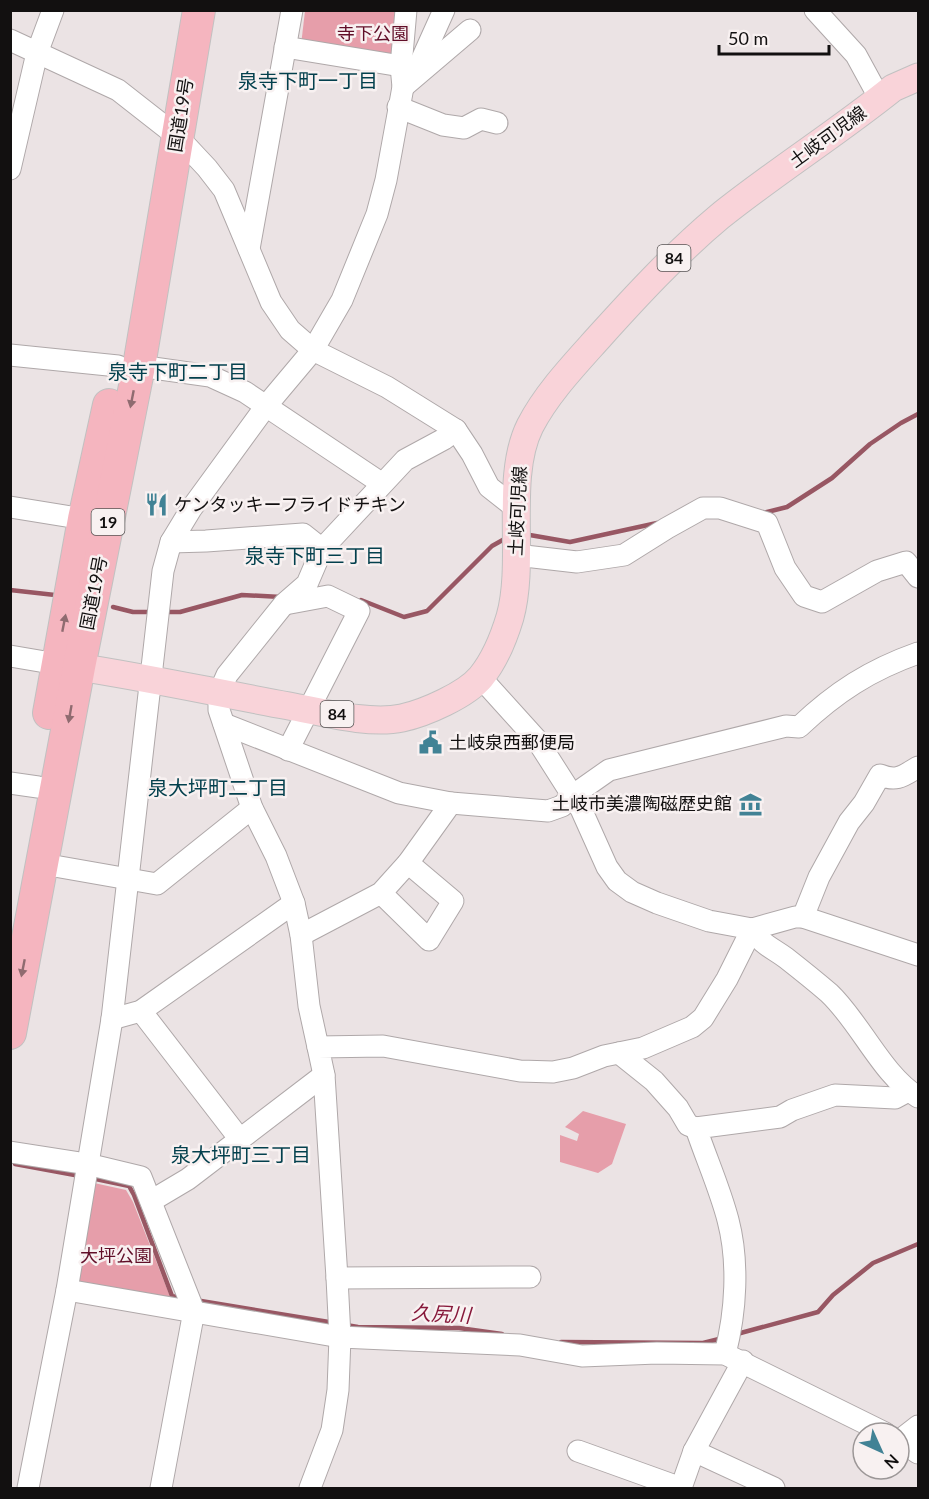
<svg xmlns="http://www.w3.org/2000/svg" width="929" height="1499" font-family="Lato,'Noto Sans JP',sans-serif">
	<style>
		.green { fill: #e69eaa }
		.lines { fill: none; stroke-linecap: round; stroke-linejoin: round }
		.stream { stroke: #985763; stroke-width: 4.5 }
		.minor-casing { stroke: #afa8a9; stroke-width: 23 }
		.major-casing { stroke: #c1c1c1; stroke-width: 29 }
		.highway-casing { stroke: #c1c1c1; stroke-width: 34 }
		.minor { stroke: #fff; stroke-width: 21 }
		.major { stroke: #f9d3d9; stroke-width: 27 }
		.highway { stroke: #f5b5bf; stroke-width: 32 }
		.oneway { fill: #8f6b70 }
		.labels { text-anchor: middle; stroke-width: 5; stroke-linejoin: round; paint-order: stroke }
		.shield { fill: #f8f1f1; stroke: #575454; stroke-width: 1.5 }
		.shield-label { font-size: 16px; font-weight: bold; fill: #121010 }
		.park-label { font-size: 18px; fill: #610e28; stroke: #f8f1f1 }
		.street-label { font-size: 18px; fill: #121010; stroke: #f8f1f1 }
		.poi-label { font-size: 18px; fill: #121010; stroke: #f8f1f1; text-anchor: start }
		.neighbourhood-label { font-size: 20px; fill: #03404d; stroke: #f8f1f1 }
		.water-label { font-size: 20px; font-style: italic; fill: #87193b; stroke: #f8f1f1 }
	</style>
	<rect width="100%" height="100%" fill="#ebe3e4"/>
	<g class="green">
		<path d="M305,11H399L394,59L301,45Z"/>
		<path d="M583,1111L626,1124L612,1164L598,1173L560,1162V1135L577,1141L579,1134L565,1127Z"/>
		<path d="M94,1183L126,1190L133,1202L171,1299L75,1282Z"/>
	</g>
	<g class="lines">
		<g class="stream">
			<path d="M763,513L787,507L832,478L870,444L901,423L918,414"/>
			<path d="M524,534L570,542L657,523"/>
			<path d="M10,590L55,595"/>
			<path d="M361,600L404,617L427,611L492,546L508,537"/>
			<path d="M113,607L133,612H151"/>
			<path d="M163,612H180L242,595L281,597"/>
			<path d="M15,1164L80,1176"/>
			<path d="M91,1178L129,1186L134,1195L172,1296L181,1298"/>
			<path d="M195,1300L335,1323"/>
			<path d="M346,1325L358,1327L459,1328L502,1334"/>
			<path d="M737,1334L818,1312L833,1295L873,1263L918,1244"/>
			<path d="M561,1342L703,1343L723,1338"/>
		</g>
		<defs>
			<g id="minor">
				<path d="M815,10L856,55L880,99"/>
				<path d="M10,40L118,90L178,137L207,168L224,190L271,302L290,330L313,350L387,387L456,430L472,454L489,487L517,509"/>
				<path d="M285,47L401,66"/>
				<path d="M417,70L444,10"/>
				<path d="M403,87L470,30"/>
				<path d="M398,107L443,125L464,128L481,119L497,123"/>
				<path d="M10,169L37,53L53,10"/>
				<path d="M249,249L292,10"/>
				<path d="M10,355L118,366"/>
				<path d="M139,366L210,376L245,392L381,483"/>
				<path d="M10,507L84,519"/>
				<path d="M171,542L206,541L303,534L322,549"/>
				<path d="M516,555L577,562L624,555L667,528L703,508H720L767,523L785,568L804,596L822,602L877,571L906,562L918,577"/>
				<path d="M285,604L328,596L359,611L288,750"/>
				<path d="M10,656L57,664"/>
				<path d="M481,678L537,740L581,809L607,867L617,881L632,892L657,903L709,921L736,926L752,929L795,917H803L918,955"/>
				<path d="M224,724L399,793L451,803L548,811L562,806L572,796L609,770L786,726L799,727C836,692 870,670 918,653"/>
				<path d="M10,783L38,787"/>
				<path d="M43,864L157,884L252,808"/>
				<path d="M381,893L429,940L453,901L408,863"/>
				<path d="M803,917L819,877L849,822L864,803L880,775C897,782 903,776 918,767"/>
				<path d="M752,929C762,945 771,947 786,958C800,969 815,981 829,993C860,1022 882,1075 918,1097"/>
				<path d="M301,935L381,893L408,863L451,803"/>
				<path d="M141,1011L239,1138"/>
				<path d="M112,1019L141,1011L294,903"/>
				<path d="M318,1047L309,1006L301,935L294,903L276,856L252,808L219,710V693L227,675L284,604L307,584L322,549L405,460L444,439L456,430"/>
				<path d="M619,1053L654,1081L678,1108L688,1125L696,1128"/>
				<path d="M10,1152L87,1164L141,1177L194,1311L161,1488"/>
				<path d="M151,1201L188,1179L324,1075"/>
				<path d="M337,1278L530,1277"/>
				<path d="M67,1290L340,1337L520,1345L582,1356L657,1353L725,1354L885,1433"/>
				<path d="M725,1354C736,1312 739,1262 728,1220C720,1189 706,1158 696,1128L780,1117L792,1110L835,1095L895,1098L908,1091"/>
				<path d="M899,1440L918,1453"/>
				<path d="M900,1440L918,1426"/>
				<path d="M578,1451L681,1488"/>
				<path d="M694,1451L774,1488"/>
				<path d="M28,1488L67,1290L112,1019L163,571L171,542L191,509L266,406L313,350L342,300L377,214L386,180L403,87L401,66L406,10"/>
				<path d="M310,1488L332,1430L338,1390L340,1337L337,1278L324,1075L318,1047L383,1046L520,1071L553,1072L573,1068L604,1056L643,1048L692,1027L703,1018L727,979L752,929"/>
				<path d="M681,1488L694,1451L743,1361"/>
			</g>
			<path id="major" d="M58,664C136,675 212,692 289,706C322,712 369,725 402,718C425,713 466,695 481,677C494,661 504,637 510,617C526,560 504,478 530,426C547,393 575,364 600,336C637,295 676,253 719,217C775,172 837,133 893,88L918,77"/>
			<g id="highway">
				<path d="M49,713L84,519L109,405"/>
				<path d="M10,1033L79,667L139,366L199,10"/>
			</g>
		</defs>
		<use href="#minor" class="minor-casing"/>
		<use href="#major" class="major-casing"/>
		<use href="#highway" class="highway-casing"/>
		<use href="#minor" class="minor"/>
		<use href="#major" class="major"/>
		<use href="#highway" class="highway"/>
	</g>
	<defs><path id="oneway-solid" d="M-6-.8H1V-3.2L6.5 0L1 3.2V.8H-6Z" transform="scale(1.5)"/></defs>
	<g class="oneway">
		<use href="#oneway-solid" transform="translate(132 399) rotate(101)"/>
		<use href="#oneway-solid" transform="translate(64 623) rotate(-79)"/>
		<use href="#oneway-solid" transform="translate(70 714) rotate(100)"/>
		<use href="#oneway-solid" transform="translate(23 968) rotate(101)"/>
	</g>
	<defs>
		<symbol id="restaurant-bare" viewBox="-9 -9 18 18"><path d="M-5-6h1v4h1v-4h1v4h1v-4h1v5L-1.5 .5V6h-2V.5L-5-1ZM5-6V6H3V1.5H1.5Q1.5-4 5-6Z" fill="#418295" stroke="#f8f1f1" stroke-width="2.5" paint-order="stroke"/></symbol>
		<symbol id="civic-bare" viewBox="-9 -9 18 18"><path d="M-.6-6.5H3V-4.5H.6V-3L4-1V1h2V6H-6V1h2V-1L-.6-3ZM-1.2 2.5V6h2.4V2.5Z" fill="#418295" stroke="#f8f1f1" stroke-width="2.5" paint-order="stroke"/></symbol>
		<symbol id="museum-bare" viewBox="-9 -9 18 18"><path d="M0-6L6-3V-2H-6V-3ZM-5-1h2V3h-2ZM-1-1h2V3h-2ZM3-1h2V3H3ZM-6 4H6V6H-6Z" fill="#418295" stroke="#f8f1f1" stroke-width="2.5" paint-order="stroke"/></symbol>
	</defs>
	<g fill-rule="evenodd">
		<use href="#restaurant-bare" x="140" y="488" width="33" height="33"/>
		<use href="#civic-bare" x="414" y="726" width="33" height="33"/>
		<use href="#museum-bare" x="734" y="788" width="33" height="33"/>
	</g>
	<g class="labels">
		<g class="shield">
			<rect x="657.5" y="245" width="33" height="26" rx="4.5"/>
			<rect x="91.5" y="509" width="33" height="26" rx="4.5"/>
			<rect x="320.5" y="701" width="33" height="26" rx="4.5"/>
		</g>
		<g class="shield-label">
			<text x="674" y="264">84</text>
			<text x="108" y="528">19</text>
			<text x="337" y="720">84</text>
		</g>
		<g class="park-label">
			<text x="373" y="40">寺下公園</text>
			<text x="116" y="1262">大坪公園</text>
		</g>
		<g class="street-label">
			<text transform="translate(181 115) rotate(-81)" y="6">国道19号</text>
			<text transform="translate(828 137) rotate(-36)" y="6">土岐可児線</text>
			<text transform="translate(518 511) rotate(-87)" y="6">土岐可児線</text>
			<text transform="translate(94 593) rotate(-79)" y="6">国道19号</text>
		</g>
		<g class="poi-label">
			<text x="174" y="511">ケンタッキーフライドチキン</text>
			<text x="449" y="749">土岐泉西郵便局</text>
			<text x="732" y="810" text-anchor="end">土岐市美濃陶磁歴史館</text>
		</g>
		<g class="neighbourhood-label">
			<text x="308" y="88">泉寺下町一丁目</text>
			<text x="178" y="379">泉寺下町二丁目</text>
			<text x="315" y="563">泉寺下町三丁目</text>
			<text x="218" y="795">泉大坪町二丁目</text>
			<text x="241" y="1162">泉大坪町三丁目</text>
		</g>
		<g class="water-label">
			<text transform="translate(441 1314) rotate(3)" y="7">久尻川</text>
		</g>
	</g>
	<rect width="929" height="1499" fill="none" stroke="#121010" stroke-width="24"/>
	<g transform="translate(881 1451) rotate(135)"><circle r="28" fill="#f8f1f1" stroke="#9c9797" stroke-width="1.5"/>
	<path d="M0-4.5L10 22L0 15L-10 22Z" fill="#418295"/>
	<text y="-9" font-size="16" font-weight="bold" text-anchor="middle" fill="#121010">N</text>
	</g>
	<path d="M719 45v9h110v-9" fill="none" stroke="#121010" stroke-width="3"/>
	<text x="728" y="45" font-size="18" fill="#121010" stroke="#f8f1f1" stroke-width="4.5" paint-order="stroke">50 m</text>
</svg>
